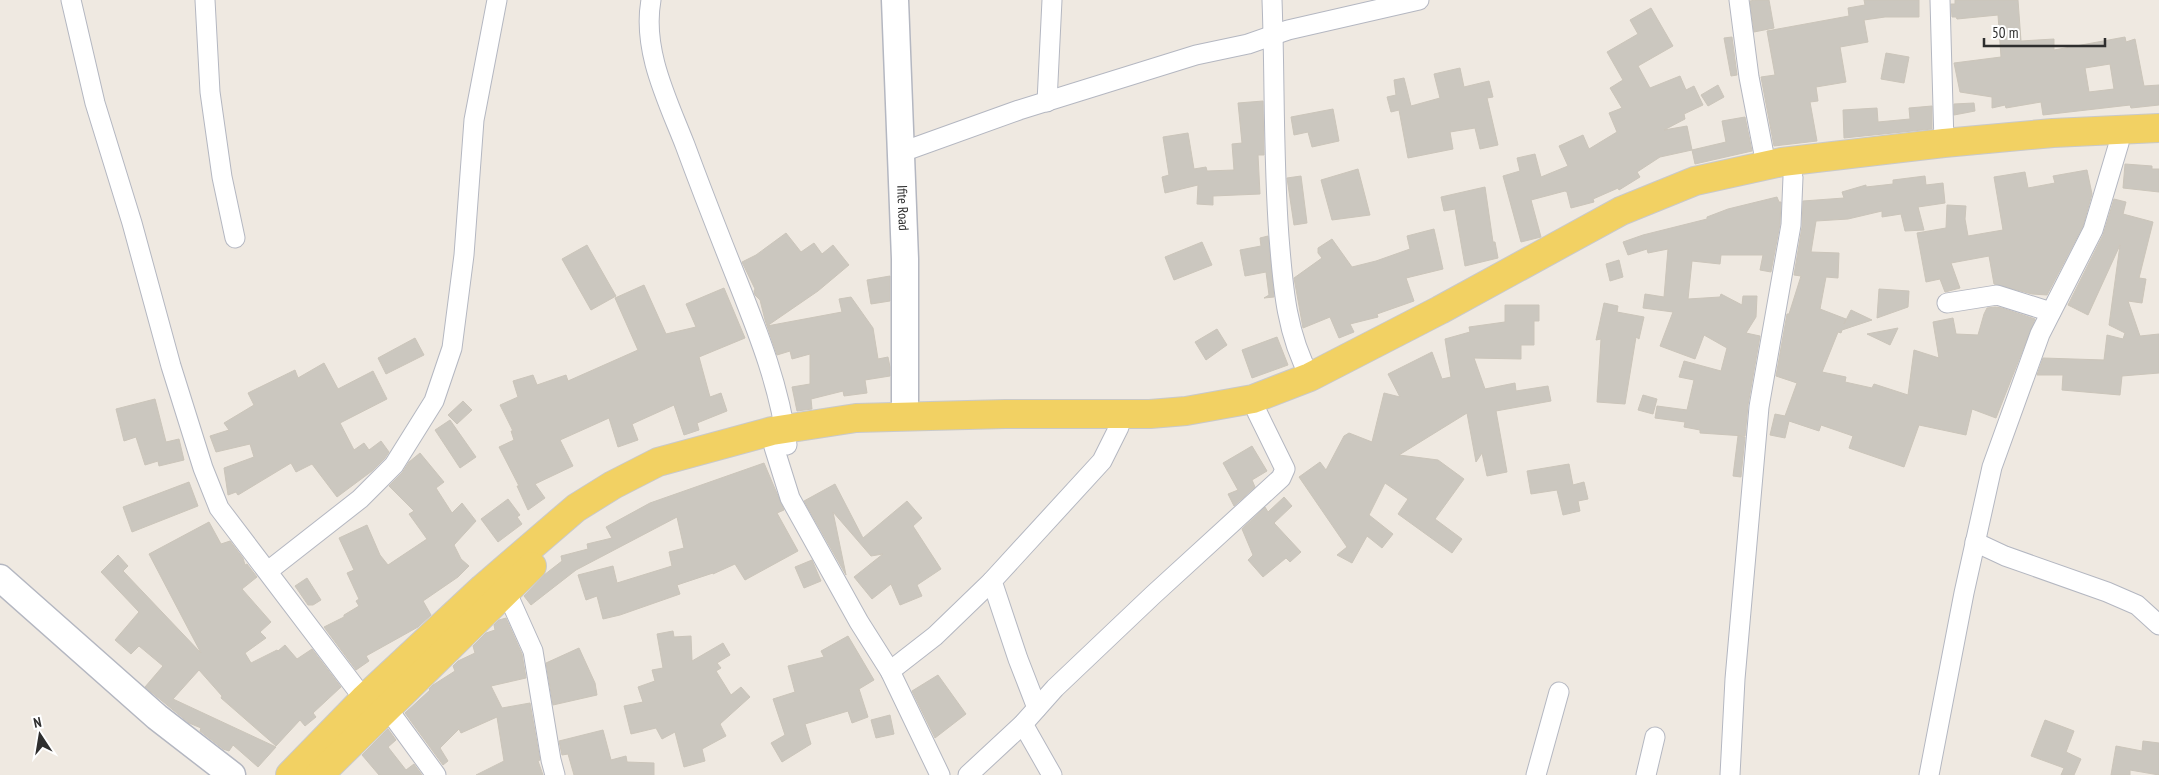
<svg xmlns="http://www.w3.org/2000/svg" width="2159" height="775" font-family="'PT Sans Narrow',sans-serif">
	<style>
		.building { fill: #cbc7bf; stroke: #cbc5ba; fill-rule: evenodd }
		.lines { fill: none; stroke-linecap: round; stroke-linejoin: round }
		.street-casing { stroke: #b4b7c1; stroke-width: 21 }
		.secondary-casing { stroke: #b4b7c1; stroke-width: 29 }
		.primary-casing { stroke: #c9c9c9; stroke-width: 30 }
		.street { stroke: #fff; stroke-width: 19 }
		.secondary { stroke: #fff; stroke-width: 26 }
		.primary { stroke: #f2d163; stroke-width: 28 }
		.labels { text-anchor: middle; stroke-width: 4; stroke-linejoin: round; paint-order: stroke }
		.street-label { font-size: 14px; fill: #2e2e2e; stroke: #fff }
	</style>
	<rect width="100%" height="100%" fill="#efe9e1"/>
	<g class="building">
		<path d="M1755,0H1769L1774,28L1754,32L1750,1Z"/>
		<path d="M1864,0H1919V17H1885L1864,20L1868,42L1840,47L1846,82L1816,87L1818,101L1810,102L1817,141L1774,146L1761,77L1775,75L1767,31L1849,16L1848,8L1865,5Z"/>
		<path d="M1955,0H2018L2021,41L2054,39V50L2125,37L2126,42L2135,39L2144,86L2159,85V105L2131,108L2130,105L2043,115L2041,102L2006,108L2005,105L1992,108V97L1960,92L1954,63L2001,57L1998,15L1957,19L1956,17H1952L1951,4H1955ZM2110,64L2114,89L2089,92L2085,68Z"/>
		<path d="M1651,8L1673,46L1638,66L1650,88L1680,76L1686,90L1694,86L1703,105L1684,114L1685,119L1664,130L1687,126L1692,150L1726,142L1722,121L1745,117L1752,151L1695,164L1692,150L1660,157L1637,172L1640,177L1619,190L1618,188L1593,199L1594,202L1571,208L1567,192L1565,191L1531,200L1541,237L1521,242L1503,176L1520,171L1517,158L1535,154L1541,177L1568,166L1559,146L1583,135L1589,149L1617,132L1609,113L1622,108L1610,88L1623,80L1607,52L1638,34L1630,20Z"/>
		<path d="M1732,37L1737,75L1731,76L1724,38Z"/>
		<path d="M1886,53L1909,57L1904,83L1881,79Z"/>
		<path d="M1460,68L1464,87L1489,81L1493,97L1487,98L1498,145L1480,149L1475,128L1450,132L1453,149L1408,158L1399,110L1391,112L1387,97L1396,95L1394,80L1404,78L1411,106L1440,98L1434,74Z"/>
		<path d="M1718,85L1724,97L1708,106L1701,95Z"/>
		<path d="M1263,101L1264,155H1258L1260,194L1213,196V205L1197,204L1198,185L1165,193L1162,177L1169,175L1163,137L1188,133L1194,169L1206,167L1207,171L1234,170L1232,144L1242,143L1238,103Z"/>
		<path d="M1974,103L1975,111L1954,115V104Z"/>
		<path d="M1932,106V129L1844,138L1843,110L1877,108L1878,122L1910,119L1909,108Z"/>
		<path d="M1333,109L1339,141L1312,147L1308,132L1294,135L1291,117Z"/>
		<path d="M2125,164L2152,166V169H2159V192L2123,188Z"/>
		<path d="M1358,169L1370,215L1332,220L1321,180Z"/>
		<path d="M2087,170L2092,194L2083,226L2047,295L2032,294L1994,284L1989,256L1951,263L1960,288L1945,292L1940,279L1926,282L1917,233L1946,228L1947,205L1966,206L1965,219L1968,236L2003,230L1994,177L2025,172L2028,188L2055,183L2053,176Z"/>
		<path d="M1301,176L1307,223L1294,225L1287,178Z"/>
		<path d="M1925,176L1926,185L1943,183L1945,203L1918,207L1924,230L1905,231L1901,214L1882,217V211L1848,219L1816,221L1811,252L1839,253L1838,278L1826,277L1820,309L1846,319L1844,324L1851,310L1872,320L1842,330L1841,333L1838,332L1822,372L1846,377L1845,382L1872,388L1874,384L1908,395L1914,350L1939,358L1933,322L1953,318L1956,334L1978,335L1984,314L1987,308L1995,307L2002,308L2035,319L1996,418L1972,409L1966,435L1919,425L1904,467L1849,448L1853,436L1821,425L1819,431L1789,421L1785,438L1770,435L1775,414L1785,416L1797,383L1776,376L1787,314H1789L1801,276L1794,275L1802,227L1803,201L1844,198L1842,192L1866,185V187L1893,184V180Z"/>
		<path d="M1485,187L1493,242H1495L1498,258L1465,266L1455,209L1444,211L1441,197Z"/>
		<path d="M1777,197L1779,202H1781L1780,224L1771,272L1760,270L1763,255H1721L1720,264L1692,261L1688,299L1720,297L1721,294L1742,305L1743,296H1757L1756,317L1746,333L1760,336L1748,405L1745,436L1700,433V430L1684,427L1685,422L1655,418L1657,406L1687,410L1694,380L1679,377L1684,361L1721,371L1727,348L1704,335L1695,359L1660,346L1673,312L1643,308L1645,294L1664,297L1668,249L1648,253L1647,249L1628,255L1623,242L1643,235L1707,219V217L1728,209Z"/>
		<path d="M2114,199L2126,202L2123,214L2153,222L2139,278L2146,279L2142,303L2128,301L2140,336L2159,334V373L2122,376L2120,395L2062,390L2063,375H2037L2043,358L2104,360L2107,335L2123,339L2125,333L2109,325L2120,245L2088,315L2068,305L2103,235Z"/>
		<path d="M1434,229L1443,269L1406,278L1414,301L1377,314L1378,317L1350,324L1354,332L1339,338L1330,317L1303,328L1294,278L1322,258L1318,253V248L1332,239L1352,267L1376,261L1410,249L1407,236Z"/>
		<path d="M786,233L801,252L814,243L822,254L833,245L849,265L818,291L767,326L842,312L839,299L851,297L873,328L878,359L888,357L890,367V376L865,380L867,393L844,396L843,391L811,399L812,409L797,411L792,387L810,384V354L792,359L790,351L777,355L765,320L760,300L755,295L754,291L755,289L742,262L756,255Z"/>
		<path d="M1268,236L1274,297L1264,298L1269,295L1266,272L1245,276L1240,250L1261,246L1260,238Z"/>
		<path d="M1202,242L1212,265L1174,280L1165,257Z"/>
		<path d="M587,245L616,296L591,310L562,259Z"/>
		<path d="M1619,260L1623,277L1610,281L1606,264Z"/>
		<path d="M890,276V301L871,304L867,280Z"/>
		<path d="M644,285L666,334L696,327L686,304L724,288L745,338L699,357L710,397L721,393L727,411L697,423L699,430L684,435L674,405L632,424L638,440L618,447L609,418L560,440L573,466L535,484L545,498L528,510L517,486H519L499,447L514,440L511,431H513L500,405L518,397L513,381L533,375L537,385L566,375L568,381L638,350L615,298Z"/>
		<path d="M1879,289L1909,291L1908,307L1877,318Z"/>
		<path d="M1604,303L1618,306L1617,312L1644,317L1639,339L1636,337L1625,404L1597,402L1601,339L1596,340Z"/>
		<path d="M1505,305H1539V321H1534V345H1521V359L1474,358L1485,389L1515,383L1516,391L1548,386L1551,401L1496,411L1507,472L1487,476L1482,453L1476,462L1467,413L1399,455L1438,460L1464,479L1435,519L1462,539L1452,553L1398,514L1408,499L1385,483L1369,515L1393,534L1382,548L1367,536L1352,563L1337,555L1347,547L1299,477L1320,462L1326,470L1344,436L1349,433L1372,442L1384,393L1400,397L1388,374L1432,352L1442,379L1451,377L1445,339L1470,332L1469,327L1505,322Z"/>
		<path d="M1898,328L1890,345L1867,334Z"/>
		<path d="M1217,329L1227,345L1206,360L1195,342Z"/>
		<path d="M1277,337L1288,365L1252,378L1242,350Z"/>
		<path d="M415,338L424,355L386,374L378,358Z"/>
		<path d="M324,363L338,389L373,371L387,399L340,423L354,450L364,443L369,450L381,441L389,452L385,458L372,471L337,497L312,464L296,472L291,463L238,495L236,492L228,495L224,468L254,457L250,444L216,452L210,436L229,430L224,423L254,405L248,393L295,370L298,378Z"/>
		<path d="M1643,395L1657,399L1653,414L1638,410Z"/>
		<path d="M155,399L166,442L179,439L184,460L159,466L158,461L145,465L136,437L124,441L116,409Z"/>
		<path d="M463,401L472,410L457,424L448,415Z"/>
		<path d="M450,420L476,457L460,468L435,430Z"/>
		<path d="M1738,436L1745,437L1741,477L1733,476Z"/>
		<path d="M1252,446L1267,471L1252,480L1255,487L1234,506L1228,494L1238,490L1223,463Z"/>
		<path d="M420,453L444,482L436,488L452,513L462,503L476,521L454,545L461,559L469,566L458,577L423,601L431,615L418,627L366,656L369,661L356,670L324,627L344,617V615L359,606L356,601L359,599L347,573L354,570L339,538L367,525L380,555L388,565L427,539L409,514L414,511L389,486L402,473L409,462Z"/>
		<path d="M764,463L784,510L777,513L798,551L745,580L735,564L713,574V573L677,585L680,594L620,615L603,619L597,596L586,600L578,575L613,566L617,583L672,566L669,552L684,548L677,517L576,570L531,605L524,596L544,575L562,561L561,556L588,549L587,544L612,538L606,527L650,503Z"/>
		<path d="M1569,464L1573,485L1584,482L1588,499L1578,501L1580,511L1563,515L1557,490L1531,494L1527,471Z"/>
		<path d="M189,482L198,506L132,532L123,507Z"/>
		<path d="M835,484L863,538L907,501L922,518L913,526L941,569L917,585L922,596L900,605L891,584L872,599L854,577L883,554L871,556L833,512L846,575L804,501Z"/>
		<path d="M1284,497L1292,506L1274,523L1301,552L1290,562L1286,558L1263,577L1248,560L1253,555L1242,529L1265,507L1268,512Z"/>
		<path d="M508,499L520,515L517,517L522,524L498,542L481,519Z"/>
		<path d="M209,522L221,544L230,541L243,558L245,565L247,564L257,577L242,589L271,622L260,632L266,638L245,653L251,663L277,650L278,651L285,645L297,659L312,649L341,687L313,713L316,717L305,726L300,720L276,746L221,698L222,696L199,670L173,699L276,747L258,767L233,745L229,751L223,749L200,731L201,728L189,723L145,687L163,666L139,646L131,654L115,640L139,612L101,572L118,555L128,566L123,571L201,653L149,554Z"/>
		<path d="M812,560L821,581L804,588L795,567Z"/>
		<path d="M307,578L321,600L313,605H308L295,586Z"/>
		<path d="M506,618L522,654L526,678L491,686L502,708L530,703L540,760L538,761L543,775H476L504,761L497,717L461,733L459,729L440,748L448,761L443,765L405,713L430,690L429,689L433,685L455,671L453,666L458,661L475,653L473,646L486,633L495,630L494,625L499,620Z"/>
		<path d="M673,631L674,637L691,636L692,661L723,643L730,655L717,663L721,668L716,671L731,695L741,687L750,697L720,724L726,736L702,749L705,761L684,767L675,732L662,739L656,728L631,734L624,706L643,702L638,687L655,681L652,670L663,668L657,634Z"/>
		<path d="M848,636L874,680L859,689L868,717L852,723L848,711L805,724L811,744L782,762L771,743L785,735L773,699L795,692L788,666L824,657L821,651Z"/>
		<path d="M579,648L595,683L597,695L553,705L546,663Z"/>
		<path d="M938,675L966,714L935,738L912,691Z"/>
		<path d="M890,715L894,734L876,738L871,720Z"/>
		<path d="M2045,720L2074,731L2066,752L2081,759L2074,775H2061L2064,768L2031,756Z"/>
		<path d="M388,729L396,740L388,747L406,770L414,764L422,775H379L362,755Z"/>
		<path d="M603,730L611,760L626,756L627,762L654,763V775H574L568,754L562,755L559,741Z"/>
		<path d="M2143,741L2159,743V775L2130,770V775H2111L2116,746L2142,751Z"/>
	</g>
	<g class="lines">
		<defs>
			<g id="street">
				<path d="M71,0L95,103L132,223L171,366L203,468L219,508L364,699"/>
				<path d="M205,0L210,92L222,177L235,238"/>
				<path d="M651,0C642,50 667,99 685,145C702,191 720,237 738,282C759,335 780,388 787,445"/>
				<path d="M1272,0C1275,79 1273,158 1279,237C1283,286 1286,333 1310,377"/>
				<path d="M1739,0L1749,77L1766,165"/>
				<path d="M1940,0L1944,143"/>
				<path d="M1047,102L1052,0"/>
				<path d="M902,152L1019,110L1196,55L1248,44L1288,30L1419,0"/>
				<path d="M1947,303L1997,295L2051,312"/>
				<path d="M772,431L774,447L790,498L859,622L890,671L940,775"/>
				<path d="M1975,542L2005,556L2107,592L2137,605L2159,625"/>
				<path d="M268,571L360,499L394,465L434,401L452,348L464,255L474,120L497,0"/>
				<path d="M507,593L533,651L551,760L555,775"/>
				<path d="M890,671L935,636L992,581"/>
				<path d="M387,708L436,775"/>
				<path d="M1037,708L1018,659L992,581L1102,461L1119,427"/>
				<path d="M1023,724L1052,775"/>
				<path d="M968,775L1023,724L1055,688L1153,595L1281,478L1285,469L1257,412"/>
				<path d="M1536,775L1559,692"/>
				<path d="M1646,775L1655,737"/>
				<path d="M1730,775L1735,679L1759,407L1791,225L1793,177"/>
				<path d="M1929,775L1964,593L1992,467L2040,334L2093,230L2119,143"/>
			</g>
			<g id="secondary">
				<path id="s1" d="M895,0L905,259V416"/>
				<path d="M0,578L157,717L232,775"/>
			</g>
			<g id="primary">
				<path d="M290,775L364,699L483,588L576,508L613,485L658,462L772,431L856,418L1005,414H1150L1186,411L1253,399L1310,377L1440,310L1621,211L1695,181L1782,162L1944,143L2053,133L2159,128"/>
				<path d="M319,775L532,566"/>
			</g>
		</defs>
		<use href="#street" class="street-casing"/>
		<use href="#secondary" class="secondary-casing"/>
		<use href="#primary" class="primary-casing"/>
		<use href="#street" class="street"/>
		<use href="#secondary" class="secondary"/>
		<use href="#primary" class="primary"/>
	</g>
	<g class="labels">
		<g class="street-label">
			<text dy="5" stroke="none"><textPath href="#s1" startOffset="208">Ifite Road</textPath></text>
		</g>
	</g>
	<g transform="translate(40 735) rotate(348)" stroke="#ffffff" stroke-width="4" paint-order="stroke">
	<path d="M0-4L9 19L0 12L-9 19Z" fill="#2e2e2e"/>
	<text y="-8" font-size="14" font-weight="bold" text-anchor="middle" fill="#2e2e2e">N</text>
	</g>
	<path d="M1984 38v8h121v-8" fill="none" stroke="#2e2e2e" stroke-width="2.5"/>
	<text x="1992" y="38" font-size="15" fill="#2e2e2e" stroke="#ffffff" stroke-width="4" paint-order="stroke">50 m</text>
</svg>
